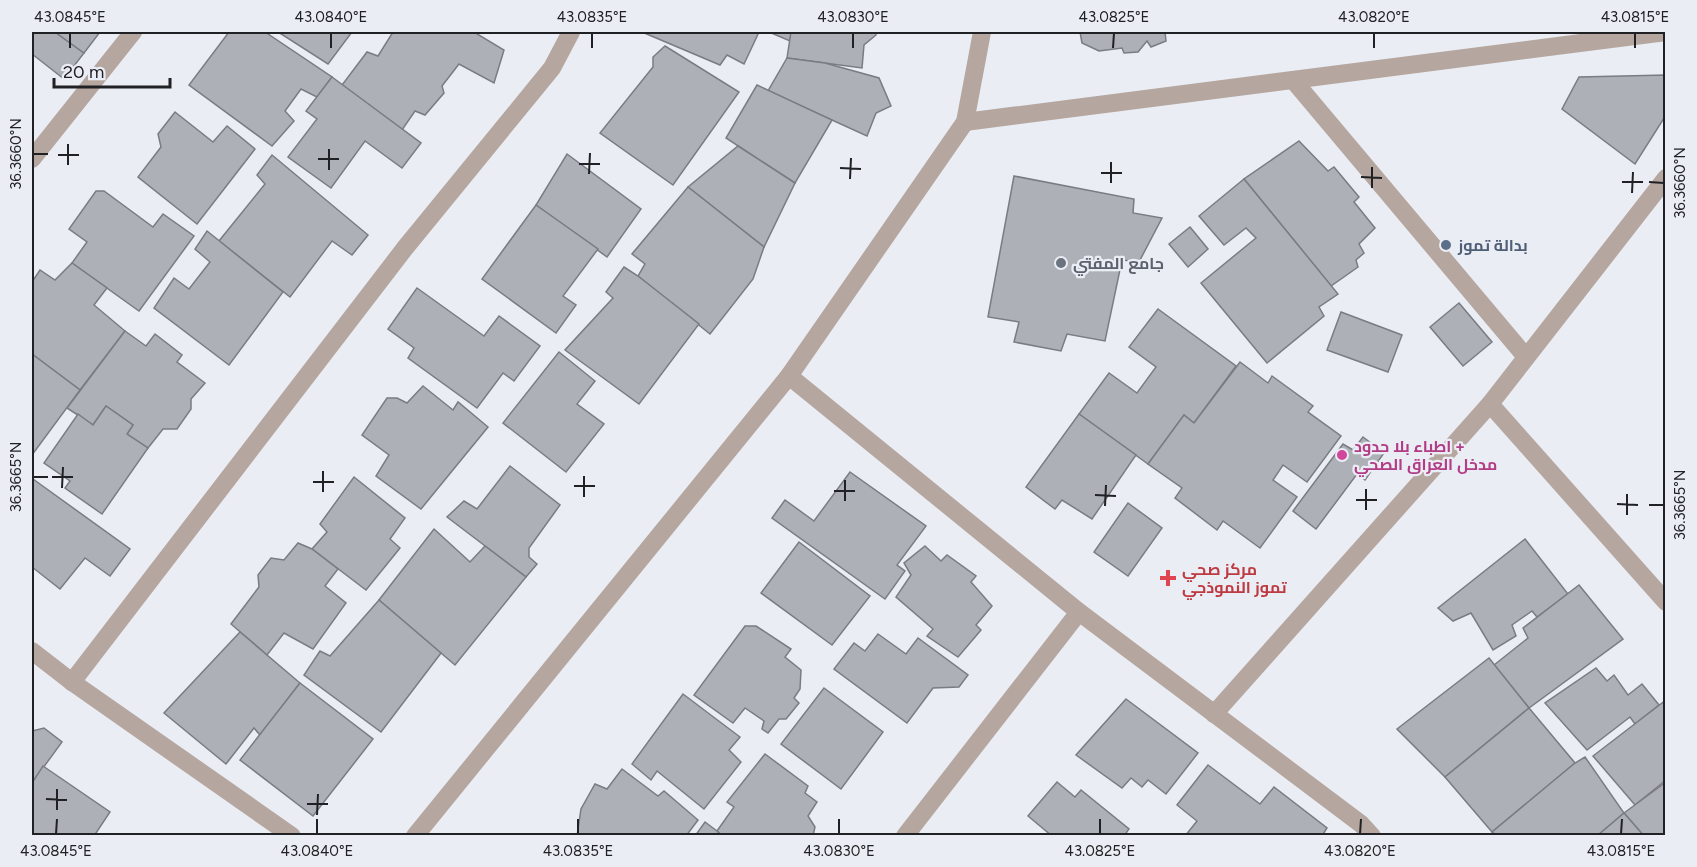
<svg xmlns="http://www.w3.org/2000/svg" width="1697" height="867" font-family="Figtree,Cairo,sans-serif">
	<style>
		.building { fill: #adb0b7; stroke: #797c82; stroke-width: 1.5 }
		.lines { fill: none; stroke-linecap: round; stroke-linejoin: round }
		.minor { stroke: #b5a69f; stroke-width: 18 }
		.ticks { fill: none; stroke: #202124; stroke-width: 2 }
		.service-dot { fill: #5c6f8a; stroke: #eaedf4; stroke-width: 2 }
		.worship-dot { fill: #6b7280; stroke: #eaedf4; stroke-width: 2 }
		.hotel-dot { fill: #d1479c; stroke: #eaedf4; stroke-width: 2 }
		.health-dot { fill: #e0444e; stroke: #eaedf4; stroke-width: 2 }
		.labels { text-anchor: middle; stroke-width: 4.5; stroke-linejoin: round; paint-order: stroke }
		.service-label { font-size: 16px; font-weight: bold; fill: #4e5e75; stroke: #eaedf4; text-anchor: start }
		.worship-label { font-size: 16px; font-weight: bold; fill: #5b616d; stroke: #eaedf4; text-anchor: start }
		.hotel-label { font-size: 16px; font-weight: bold; fill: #b23c85; stroke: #eaedf4; text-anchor: start }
		.health-label { font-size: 16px; font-weight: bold; fill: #be3a42; stroke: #eaedf4; text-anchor: start }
		.neatline { fill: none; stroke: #202124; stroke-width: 2 }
		.ticks-label { font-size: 15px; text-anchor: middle; fill: #202124 }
	</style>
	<rect width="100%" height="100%" fill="#eaedf4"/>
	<g class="building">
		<path d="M32,32H55L84,53L64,79L32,54Z"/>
		<path d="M55,32H100L84,53Z"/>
		<path d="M229,32H265L332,77L317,97L301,89L285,111L294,121L272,146L189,85Z"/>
		<path d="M278,32H352L328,64Z"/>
		<path d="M393,32H474L504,50L494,83L459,64L442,86L444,93L425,115L415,111L402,130L342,85L367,52L378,56Z"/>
		<path d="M642,32H759L744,64L727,55L720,65Z"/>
		<path d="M769,32H791L790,41Z"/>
		<path d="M791,32H876V35L864,45L862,68L787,58Z"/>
		<path d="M1080,32H1165L1166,41L1151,47L1147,41L1138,52L1124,53L1122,48L1099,51L1082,43Z"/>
		<path d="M665,46L739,92L673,185L600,133L653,67V57Z"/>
		<path d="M787,58L825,63L879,78L891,106L876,113L867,136L768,91Z"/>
		<path d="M1666,75V115L1635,164L1562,109L1579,77Z"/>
		<path d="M332,77L421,143L402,168L365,141L331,188L288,157L317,119L306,111Z"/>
		<path d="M757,85L832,120L795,183L726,138Z"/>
		<path d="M175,112L213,142L227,126L255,149L197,224L138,177L161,147L158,134Z"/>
		<path d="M1299,141L1328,171L1334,167L1359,197L1354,202L1375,228L1359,244L1364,253L1356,260L1358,267L1331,286L1244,179Z"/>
		<path d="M738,146L795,183L764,247L688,187Z"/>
		<path d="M567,154L641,209L607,257L536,205Z"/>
		<path d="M272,155L368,235L352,255L332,241L290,297L219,241L265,184L257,175Z"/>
		<path d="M1014,176L1134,199L1133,213L1162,218L1139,262L1122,260L1105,341L1067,334L1061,351L1014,342L1019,322L988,317Z"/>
		<path d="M1244,179L1338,294L1319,307L1324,316L1267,363L1201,283L1256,238L1246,228L1224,245L1199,216Z"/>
		<path d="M688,187L764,247L753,279L710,334L638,276L645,264L632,254Z"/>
		<path d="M96,191H104L153,227L163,214L194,236L139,311L72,263L87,242L69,229Z"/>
		<path d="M536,205L598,249L563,296L576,305L556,333L482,279Z"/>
		<path d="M1190,227L1208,249L1188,267L1169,244Z"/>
		<path d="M207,231L283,292L229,365L154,308L174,278L189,289L210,262L195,249Z"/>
		<path d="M72,263L107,288L94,305L125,331L80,390L32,354V282L40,270L55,280Z"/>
		<path d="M624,267L638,276L699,324L639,404L565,350L613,298L606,292Z"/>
		<path d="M417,288L484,336L499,316L540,346L514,381L503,373L477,408L408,358L414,348L388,329Z"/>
		<path d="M1459,303L1492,342L1463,366L1430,327Z"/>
		<path d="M1158,309L1236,366L1194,423L1184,415L1148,464L1079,414L1109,373L1137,393L1156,367L1129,347Z"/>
		<path d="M1341,312L1402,335L1388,372L1327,350Z"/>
		<path d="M125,331L146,346L155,334L182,355L177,362L205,383L191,399V409L177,429H163L148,448L127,434L133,425L106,406L93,425L67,408Z"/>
		<path d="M559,352L595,381L577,404L604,424L566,472L503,423Z"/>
		<path d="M32,354L80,390L32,455Z"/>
		<path d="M1240,362L1268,383L1272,376L1313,406L1308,412L1341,436L1307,482L1283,465L1273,480L1297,497L1260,548L1223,521L1217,530L1175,498L1182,488L1148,464L1184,415L1194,423Z"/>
		<path d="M423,386L453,410L458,402L488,427L421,509L376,476L389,455L362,435L387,398H397L407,403Z"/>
		<path d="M106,406L133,425L127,434L148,448L102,514L65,488L70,481L44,463L78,414L93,425Z"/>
		<path d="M1079,414L1136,455L1092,519L1062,500L1055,509L1026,487Z"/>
		<path d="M1363,437L1384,453L1365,480L1357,474L1316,529L1293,511L1343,444L1353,450Z"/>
		<path d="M510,466L560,505L529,548V557L537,564L526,577L447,517L464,501L477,509Z"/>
		<path d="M850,472L926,526L897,565L905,571L885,599L772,518L785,500L814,521Z"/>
		<path d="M354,477L405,518L390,539L400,548L366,590L312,549L327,532L320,524Z"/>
		<path d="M33,479L130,549L110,576L85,558L60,589L32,567V482Z"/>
		<path d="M1128,503L1162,528L1128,576L1094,552Z"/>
		<path d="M434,529L470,562L485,546L526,577L455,665L379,600Z"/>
		<path d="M1525,539L1568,594L1537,617L1532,611L1512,625L1516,636L1493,650L1471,613L1453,621L1438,608Z"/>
		<path d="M799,542L870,596L832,645L761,593Z"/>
		<path d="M298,543L312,549L338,569L325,586L346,603L313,649L284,633L267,655L231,624L259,587L258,575L271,558L284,560Z"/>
		<path d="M925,546L941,561L947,555L976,576L971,582L992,606L976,625L981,630L958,657L927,636L933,629L896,597L911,575L904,563Z"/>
		<path d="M1579,585L1623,639L1529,708L1494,665L1528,638L1523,628Z"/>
		<path d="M379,600L441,653L381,732L304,675L320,651L330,656Z"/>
		<path d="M745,626H756L791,649L785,657L801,670L800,689L794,698L799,703L786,719H779L768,733L762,729L764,721L745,708L733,723L694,695Z"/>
		<path d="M240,632L300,683L260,735L254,728L226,764L164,713Z"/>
		<path d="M878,634L906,654L918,638L968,675L959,687L933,688L907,723L834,669L854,643L865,651Z"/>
		<path d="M1489,658L1529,708L1445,777L1397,729Z"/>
		<path d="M1596,668L1607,681L1614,675L1628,695L1642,684L1659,705L1635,724L1630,717L1587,750L1545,703Z"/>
		<path d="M300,683L373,739L313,816L240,760Z"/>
		<path d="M824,688L883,732L841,789L781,744Z"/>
		<path d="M683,694L740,737L729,750L741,762L704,809L657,771L651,780L632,764Z"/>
		<path d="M1126,699L1198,753L1166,794L1148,780L1142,787L1131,778L1122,788L1076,755Z"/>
		<path d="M1666,700V780L1635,805L1593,756Z"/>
		<path d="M1529,708L1575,763L1492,832L1445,777Z"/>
		<path d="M44,728L62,742L32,783V731Z"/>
		<path d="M765,754L808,786L805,793L817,802L808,816L815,827L813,836H722L717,831L734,807L727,802Z"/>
		<path d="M1585,757L1624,813L1597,836H1498L1492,832L1575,763Z"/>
		<path d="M1208,765L1260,804L1274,787L1327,828L1322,836H1185L1197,821L1177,805Z"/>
		<path d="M43,766L110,812L94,836H32V783Z"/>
		<path d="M622,769L658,796L664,791L698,820L686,836H577L581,809L595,784L607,789Z"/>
		<path d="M1057,782L1075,797L1081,790L1129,829L1124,836H1052L1028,816Z"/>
		<path d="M1666,782V836H1644L1624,813Z"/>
		<path d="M1624,813L1644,836H1597Z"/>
		<path d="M705,822L717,831L722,836H695Z"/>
	</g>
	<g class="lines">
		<g class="minor">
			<path d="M1293,80L1526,357"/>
			<path d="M965,122L1666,32"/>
			<path d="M32,159L133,32"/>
			<path d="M789,376L1079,612L1361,824L1372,836"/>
			<path d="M1490,404L1666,602"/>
			<path d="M32,651L72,682L292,836"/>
			<path d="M72,682L405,248L552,68L571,32"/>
			<path d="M1214,714L1490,404L1666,178"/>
			<path d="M415,836L789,376L965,122L982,32"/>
			<path d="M905,836L1079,612"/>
		</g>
	</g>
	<path class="ticks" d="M70,48V33M331,48V33M592,48V33M853,48V33M1113,48L1114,33M1374,48V33M1635,48V33M33,154H48M58,155H79M318,159H339M579,164H600M68,165V144M840,168L861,169M329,170V149M1101,173H1122M589,174L590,153M1361,177L1382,178M850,179L851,158M1622,182H1643M1649,182L1664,183M1111,183V162M1372,188V167M1632,193L1633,172M33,477H48M52,477H73M313,482H334M574,486H595M62,488L63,467M834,491H855M323,492V471M1095,495L1116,496M584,497V476M1356,500H1377M845,501V480M1617,504L1638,505M1649,505H1664M1105,506L1106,485M1366,510V489M1627,515V494M46,799L67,800M307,804H328M57,810V789M317,815L318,794M56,834L57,819M317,834V819M578,834V819M839,834V819M1100,834V819M1360,834L1361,819M1621,834L1622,819"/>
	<circle class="service-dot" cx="1446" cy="245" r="6"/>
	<circle class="worship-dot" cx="1061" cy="263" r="6"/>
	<circle class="hotel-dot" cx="1342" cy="455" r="6"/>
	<path class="health-dot" d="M1165 569h6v6h6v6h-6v6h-6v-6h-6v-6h6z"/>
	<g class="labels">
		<g class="service-label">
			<text x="1458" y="251">بدالة تموز</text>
		</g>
		<g class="worship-label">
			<text x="1073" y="269">جامع المفتي</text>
		</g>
		<g class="hotel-label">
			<text x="1354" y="452">اطباء بلا حدود +<tspan x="1354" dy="18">مدخل العراق الصحي</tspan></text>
		</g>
		<g class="health-label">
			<text x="1182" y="575">مركز صحي<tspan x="1182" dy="18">تموز النموذجي</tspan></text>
		</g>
	</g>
	<rect width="1697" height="867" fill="none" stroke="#eaedf4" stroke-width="66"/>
	<path d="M54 78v9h116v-9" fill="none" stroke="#202124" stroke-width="3"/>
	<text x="63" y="78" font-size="18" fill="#202124" stroke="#eaedf4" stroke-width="4.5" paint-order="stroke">20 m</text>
	<rect x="33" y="33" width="1631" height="801" class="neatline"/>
	<g class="ticks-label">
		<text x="70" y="22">43.0845°E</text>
		<text x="331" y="22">43.0840°E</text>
		<text x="592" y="22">43.0835°E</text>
		<text x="853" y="22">43.0830°E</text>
		<text x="1114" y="22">43.0825°E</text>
		<text x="1374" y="22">43.0820°E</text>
		<text x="1635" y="22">43.0815°E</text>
		<text transform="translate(16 154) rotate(-90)" y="5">36.3660°N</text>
		<text transform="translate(1680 183) rotate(-90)" y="5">36.3660°N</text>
		<text transform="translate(16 477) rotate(-90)" y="5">36.3665°N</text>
		<text transform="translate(1680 505) rotate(-90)" y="5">36.3665°N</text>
		<text x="56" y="856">43.0845°E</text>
		<text x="317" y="856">43.0840°E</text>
		<text x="578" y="856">43.0835°E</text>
		<text x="839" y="856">43.0830°E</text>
		<text x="1100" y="856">43.0825°E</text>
		<text x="1360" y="856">43.0820°E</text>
		<text x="1621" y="856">43.0815°E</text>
	</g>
</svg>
